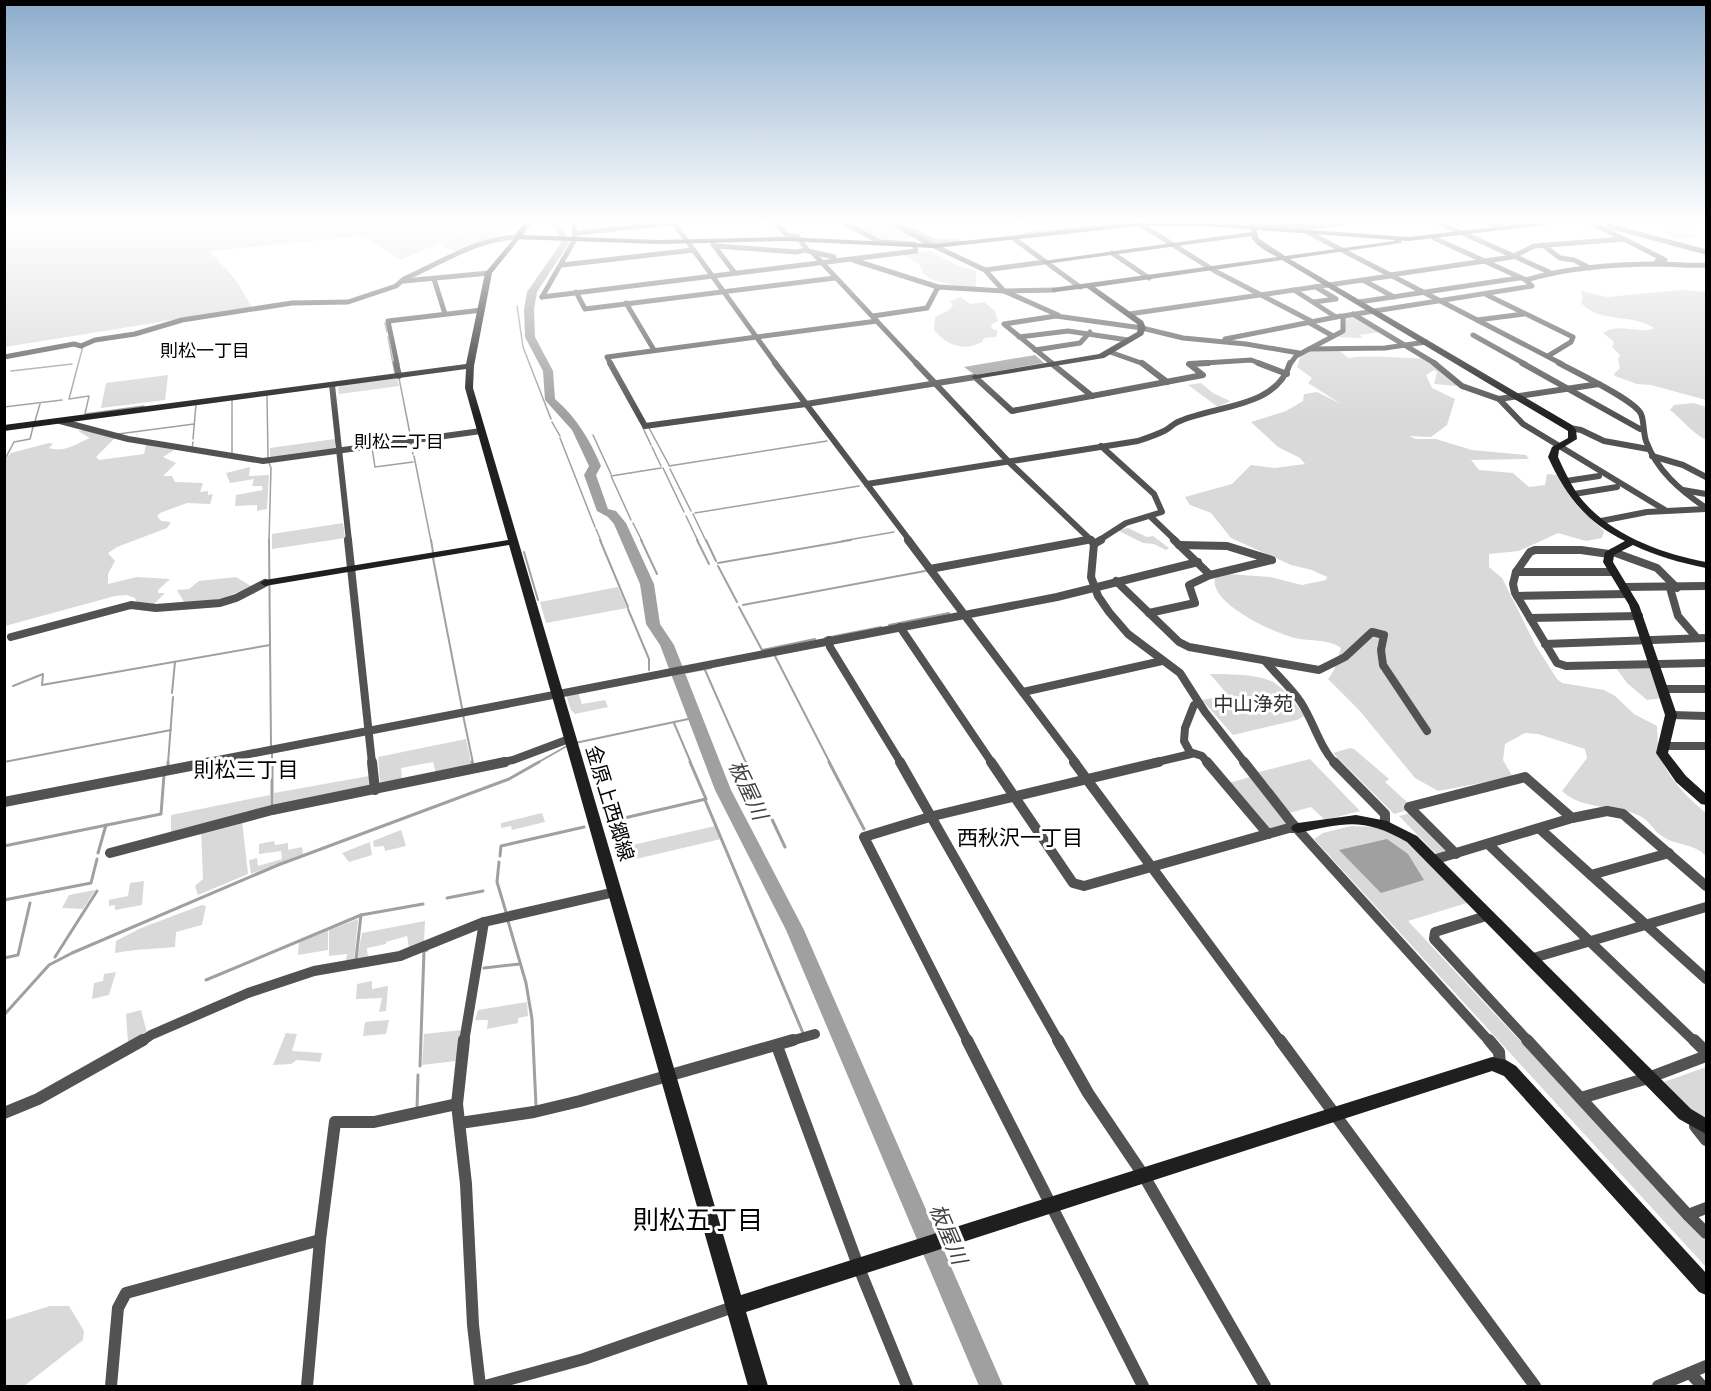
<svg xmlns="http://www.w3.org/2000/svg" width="1711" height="1391" font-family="Arial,'Noto Sans JP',sans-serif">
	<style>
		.green { fill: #d9d9d9 }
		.water { fill: #a0a0a0 }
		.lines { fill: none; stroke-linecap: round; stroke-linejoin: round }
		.stream-far2 { stroke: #a0a0a0; stroke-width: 1.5 }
		.stream-far1 { stroke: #a0a0a0; stroke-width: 2 }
		.stream { stroke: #a0a0a0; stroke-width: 3 }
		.river { fill: #a0a0a0; fill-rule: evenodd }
		.highway-tunnel { stroke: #d9d9d9; stroke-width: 9; stroke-dasharray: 9 4.5; stroke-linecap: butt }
		.street-far4 { stroke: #525252; stroke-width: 5 }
		.street-far3 { stroke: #525252; stroke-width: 6 }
		.street-far2 { stroke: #525252; stroke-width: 8 }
		.street-far1 { stroke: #525252; stroke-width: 10 }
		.street { stroke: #525252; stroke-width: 12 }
		.secondary { fill: #1f1f1f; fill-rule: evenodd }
		.primary { fill: #000; fill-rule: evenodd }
		.labels { text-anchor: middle; stroke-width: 6; stroke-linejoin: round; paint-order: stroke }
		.far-neighbourhood-label { font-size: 18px; fill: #000; stroke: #fff }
		.park-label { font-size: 20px; fill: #303030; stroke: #fff }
		.street-label { font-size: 20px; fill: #000; stroke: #fff }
		.neighbourhood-label { font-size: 21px; fill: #000; stroke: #fff }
		.water-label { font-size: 21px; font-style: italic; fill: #414141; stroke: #fff }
		.near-neighbourhood-label { font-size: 26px; fill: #000; stroke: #fff }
	</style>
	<rect width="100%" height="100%" fill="#fff"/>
	<g class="green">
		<path d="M5,223H157V225L160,223H467L473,226L447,240L401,260L363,236L209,251L235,279L252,307L5,347Z"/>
		<path d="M470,223H521L508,231L457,252L440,245L475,226Z"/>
		<path d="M847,223H890L917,236C879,246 880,240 847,223Z"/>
		<path d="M1661,223H1685L1695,227L1677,229L1696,237L1675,239L1661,230L1667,228Z"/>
		<path d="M930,251L957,265L976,271V288L959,287L930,279L923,273L920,265L901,253Z"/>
		<path d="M1681,290L1706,292V400L1651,385L1637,384L1615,376L1614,374L1620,368L1618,359L1620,355L1612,347L1614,342L1603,333C1619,322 1639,335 1654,328C1632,313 1601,324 1581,303L1583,298L1581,291L1607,297Z"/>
		<path d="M961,297L970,304L984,302L995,311L998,321L992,324L991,328L998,331L996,337L984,338L982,342C963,352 947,345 934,330L935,317L949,310L953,305L950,301Z"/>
		<path d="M1353,315L1380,332L1359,335L1363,338L1336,337L1345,332L1343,318Z"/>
		<path d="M1311,350L1340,351L1348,358C1376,354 1400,359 1428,358L1458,382L1456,386L1434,384L1437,372L1434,370L1426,375L1432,388L1455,399L1447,425L1431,437L1409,436L1416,439H1436L1472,450L1526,455L1529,459L1471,460L1479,470L1513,473L1529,487L1545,485L1547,474L1558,475L1577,506L1604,531L1602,538L1586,541L1558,533L1519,551L1489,554V567L1502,578L1536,646L1557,679L1562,683L1604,690L1615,696L1634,714L1657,726C1658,736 1657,750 1661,759C1669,779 1690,800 1706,813V856C1693,843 1679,846 1665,838C1655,833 1650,821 1640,816C1617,804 1583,811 1562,791L1587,758L1585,749L1538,734L1525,733L1505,744L1503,760L1513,777L1438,791L1415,778L1359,710L1328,679L1334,670L1341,648C1328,638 1307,642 1291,637C1271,631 1209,603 1215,578L1227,574L1270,577L1302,585L1326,580L1327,577L1312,570L1291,565L1231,538L1211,513L1190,505L1185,497L1232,484L1251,465L1275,468L1305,464L1300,458L1278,447L1251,422L1286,411L1303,401L1304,394L1317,392L1341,404L1308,383L1312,378L1297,367L1301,355Z"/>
		<path d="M168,375L165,400L101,408L106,383Z"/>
		<path d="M397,378L399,386L339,394L338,387L343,385Z"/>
		<path d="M1201,383L1213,393L1230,401L1218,407L1188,385Z"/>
		<path d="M1694,403L1706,407V440C1691,432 1683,420 1670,410L1674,405Z"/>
		<path d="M84,429L115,438L96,457L99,460L144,454L146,444L174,450L163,457L176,463L163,476H172L175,482L203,483L200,492L208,491V495L213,494L210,504L187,503L160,513L157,516L161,521L171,522L167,528L117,547L108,553L115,561L108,574V584L137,577L170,579L158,590V593H165L154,604L137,603L135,598L127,595L115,596L5,626L4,460L11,453L49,443L53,444L49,448C64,453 76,444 90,438L78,431Z"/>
		<path d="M335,439V448L270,459V448Z"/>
		<path d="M250,467L249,476L269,475L267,509L257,511V505L235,506L236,495L263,490L262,486H252L254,479L230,483L226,473Z"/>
		<path d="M343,523L345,538L272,549V534Z"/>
		<path d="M1128,528L1147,537L1153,536L1169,548L1166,550L1154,544L1143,543L1117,530Z"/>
		<path d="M236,577L251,586L222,599L184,602L177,590L189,589L199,581Z"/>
		<path d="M618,587L627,608L546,623L540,602Z"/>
		<path d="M1616,668H1650L1662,698L1647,700L1627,683Z"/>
		<path d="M1210,674C1226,674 1264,674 1276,684C1288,692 1296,704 1304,716L1297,720L1233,735L1202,700L1228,695Z"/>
		<path d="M578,692L582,704L605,700L608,707L575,714L571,710L566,695Z"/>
		<path d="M466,739L472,766L436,774L433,762L401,768L402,781L387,785L380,783L378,757Z"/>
		<path d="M1350,748L1354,749L1389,779L1385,782L1407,802L1403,805L1408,810L1394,814L1333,753Z"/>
		<path d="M1310,759L1360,811L1325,820L1311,807L1289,813L1255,773Z"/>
		<path d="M369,776L370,785L365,788L274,807V793Z"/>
		<path d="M1250,777L1289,825L1271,830L1229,783Z"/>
		<path d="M270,795V808L171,832V815Z"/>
		<path d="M542,813L545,822L512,830L511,826L501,828V823Z"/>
		<path d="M1410,813L1451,854L1439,857L1399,816Z"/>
		<path d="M242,821L248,874L198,895L195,886L203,879L201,831Z"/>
		<path d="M715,826L721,839L619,863L615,849Z"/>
		<path d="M1351,826L1377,827L1413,844L1467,903L1408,921L1706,1240V1267L1314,839L1323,833Z"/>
		<path d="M401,830L406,846L385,851L384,846L374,847L373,841Z"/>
		<path d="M274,841L275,845L288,843V850L302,847L303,854L251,874L249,860L257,858L258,866L282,859L281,851L259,854V844Z"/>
		<path d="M370,842L372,855L349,862L342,853Z"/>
		<path d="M144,881L142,905L115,910V905L109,906V900L128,896L130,883Z"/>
		<path d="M95,890L83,909L62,908L69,895Z"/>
		<path d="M202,905L206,906L202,925L176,932L175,947C155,949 135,949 115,953L116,941L141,928Z"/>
		<path d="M358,919L354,960H346L347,954L329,956V930Z"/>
		<path d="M425,921L424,942L409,948L407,936L386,942V944L367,948L368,958L357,960L362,933Z"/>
		<path d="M328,930V950L298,955L299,942Z"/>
		<path d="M116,972L109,995L92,999L94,983L103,981L104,974Z"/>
		<path d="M372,981V989L388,986L386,1011L379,1012L382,998L356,999L357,984Z"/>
		<path d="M527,1002L528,1016L518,1018V1023L487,1029L488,1020H475L478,1010Z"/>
		<path d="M141,1010L147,1033L128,1043L126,1014Z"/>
		<path d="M389,1020L386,1034L363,1036L365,1022Z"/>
		<path d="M462,1030L456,1061L422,1065L424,1034Z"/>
		<path d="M286,1033L297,1034L292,1051L322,1053L320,1062L297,1060L291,1064L273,1065Z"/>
		<path d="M1706,1067V1121L1685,1105L1664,1082Z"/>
		<path d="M50,1306H69L84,1331L83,1340L24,1386H5V1320Z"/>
	</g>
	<g class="water">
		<path d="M1035,355L1044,363L975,375L964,367Z"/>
		<path d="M1387,839L1408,854L1424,880L1381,893L1339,850Z"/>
	</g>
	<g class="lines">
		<g class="stream-far2">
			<path d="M517,306L523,347L551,419"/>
			<path d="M385,323L387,332"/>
			<path d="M388,337L395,374"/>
			<path d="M83,346L69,399L89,396L85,414L144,406"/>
			<path d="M11,371L72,364"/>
			<path d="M399,378L411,439"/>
			<path d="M267,396L268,457"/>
			<path d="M232,400V454"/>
			<path d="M4,407L62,400"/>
			<path d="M35,421L40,404"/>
			<path d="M552,422L560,436"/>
			<path d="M643,428L651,445"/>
			<path d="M649,428L669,465"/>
			<path d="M118,434L194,424"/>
			<path d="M593,435L611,474"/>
			<path d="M560,438L595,527"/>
			<path d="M193,439L196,404"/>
			<path d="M411,443L413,454"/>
			<path d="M652,447L661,466"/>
			<path d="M192,448L193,442"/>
			<path d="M372,448L375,467L413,462"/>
			<path d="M414,456L431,541"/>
			<path d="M6,457L14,442L30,439L33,427"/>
			<path d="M269,463L271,468L269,541"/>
			<path d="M669,466L827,441"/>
			<path d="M663,468L684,512"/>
			<path d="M670,469L691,511"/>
			<path d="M695,513L859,486"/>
			<path d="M693,514L706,541"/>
			<path d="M686,516L698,541"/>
			<path d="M631,520L611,476L661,468"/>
			<path d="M633,523L642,541"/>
			<path d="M596,529L601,541"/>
			<path d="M842,541L894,532"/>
		</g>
		<g class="stream-far1">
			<path d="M269,540L271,746"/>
			<path d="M431,540L433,552"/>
			<path d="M600,540L628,607"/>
			<path d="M641,540L657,574"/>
			<path d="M697,540L709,564"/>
			<path d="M706,540L716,561"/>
			<path d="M524,552L538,600"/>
			<path d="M433,558L462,708"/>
			<path d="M718,563L851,540"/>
			<path d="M718,566L737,602"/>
			<path d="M743,605L925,571"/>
			<path d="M739,607L762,650L815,639"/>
			<path d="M628,609L649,659V670"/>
			<path d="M889,625L949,613"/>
			<path d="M825,638L881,627"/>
			<path d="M775,656L830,763"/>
			<path d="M705,670L746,763"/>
			<path d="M678,674L711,668"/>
			<path d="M13,686L43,674L42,685L270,645"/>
			<path d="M172,693L175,662"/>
			<path d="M463,715L473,763"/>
			<path d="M674,723L691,763"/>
			<path d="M575,743L693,718"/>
			<path d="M272,753V763"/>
			<path d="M4,762L171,730"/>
			<path d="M168,763L173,697"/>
			<path d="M537,763L567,746"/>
		</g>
		<g class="stream">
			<path d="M272,762V807"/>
			<path d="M472,762L473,765"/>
			<path d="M745,762L785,847"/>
			<path d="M829,762L864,829"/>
			<path d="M168,767V762"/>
			<path d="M705,800L803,1033"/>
			<path d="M607,822L706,799L690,762"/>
			<path d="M4,846L161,814L164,775"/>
			<path d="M98,853L106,825"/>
			<path d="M500,856L501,846L584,827"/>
			<path d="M499,862L497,882L506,912"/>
			<path d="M447,898L483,891"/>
			<path d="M4,900L91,883L97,859"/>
			<path d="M508,921L526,983L532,1019L536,1106"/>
			<path d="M55,957L97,891"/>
			<path d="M4,958L18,955L30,903"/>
			<path d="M356,959L361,915"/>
			<path d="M484,968L520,964"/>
			<path d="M206,980L361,915L423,904"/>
			<path d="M4,1015L49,965L72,953L278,865L509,779L539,762"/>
			<path d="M420,1066L424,951L427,950"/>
			<path d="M417,1108L418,1075"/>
		</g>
		<g class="river">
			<path d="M553,223H561L569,243L537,292L534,309L535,337L553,371L555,399C577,418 590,440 601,466L596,475L608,509L616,511L626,523L654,584L660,624L674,645L731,790L804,930L1003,1386H979L786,930L715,790L660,645L646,624L640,584L614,524L608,517L597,511L584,475L589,466L572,430L545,400L543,371L525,337L524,309L527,292L561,243Z"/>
			<path d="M893,223C909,221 922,235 937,239C946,241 958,237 965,242C945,254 909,236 893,223Z"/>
			<path d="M1110,223H1132L1128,225L1027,236L1023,234L1027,232Z"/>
			<path d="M1233,223H1258L1273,226L1269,228Z"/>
		</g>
		<path class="highway-tunnel" d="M4,241L73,223"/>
		<g class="street-far4">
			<path d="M674,223L776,364"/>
			<path d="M776,223L788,236H797L808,251L834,257"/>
			<path d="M845,223L880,242L914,244"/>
			<path d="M893,223L930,244L985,270L1004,291L1058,315"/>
			<path d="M1251,223L1281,226L1316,223"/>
			<path d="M1290,223L1562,364"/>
			<path d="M1439,223L1464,234"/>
			<path d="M1489,223L1503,228"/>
			<path d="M1140,224L1215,271L1311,321"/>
			<path d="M1609,226L1706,252"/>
			<path d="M1310,227L1342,223"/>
			<path d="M577,233L671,223"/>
			<path d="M1465,234L1549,272"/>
			<path d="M1013,238L1080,287"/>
			<path d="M1624,239L1665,260L1657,261"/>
			<path d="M713,244L734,272"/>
			<path d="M1543,245L1560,258L1574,260L1590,268"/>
			<path d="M716,246L797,252L805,250"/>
			<path d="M813,253L917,364"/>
			<path d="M1112,253L1149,278"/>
			<path d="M853,260L938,287L1004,291L1055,290"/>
			<path d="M562,265L694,250"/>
			<path d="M985,270L1045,262"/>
			<path d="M1390,275L1512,257L1534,246L1624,239L1591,223"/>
			<path d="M434,279L445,314"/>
			<path d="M1363,280L1394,297"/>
			<path d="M1526,280C1569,267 1614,264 1659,264C1675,264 1690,266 1706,265"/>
			<path d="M404,281L489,273"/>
			<path d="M1294,290L1336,317"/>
			<path d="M576,292L585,309L835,278"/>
			<path d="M1487,295L1573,337L1571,342L1548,356"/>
			<path d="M542,297L916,251L915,247"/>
			<path d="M542,297L575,239L574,223"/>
			<path d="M1314,302L1336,299L1316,287"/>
			<path d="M1359,302L1519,278"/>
			<path d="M626,303L654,350"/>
			<path d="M1129,314L1390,276"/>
			<path d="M1353,314L1436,364"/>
			<path d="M873,316L927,308L938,287"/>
			<path d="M1477,320L1524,314"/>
			<path d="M1308,322L1333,336"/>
			<path d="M1473,335L1525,364"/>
			<path d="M1019,337L1068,331L1128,340"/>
			<path d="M1225,339L1341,316"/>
			<path d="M1309,349L1385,348L1426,342"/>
			<path d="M1035,350L1080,343L1090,332"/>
			<path d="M1110,352L1144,364"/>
			<path d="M4,357L74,344L81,346L95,340L135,334L182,320L292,303L348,302L396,286L404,279C438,264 480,237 518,237"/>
			<path d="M397,364L388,321L482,310"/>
			<path d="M611,364L607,357L877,321"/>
			<path d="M1053,364L1004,324L1056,316L1142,328L1183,338L1246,344L1299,353"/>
			<path d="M1189,364L1251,360L1262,364"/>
			<path d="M1290,364L1296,356L1343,331V316L1532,286L1526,280L1434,238"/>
		</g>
		<g class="street-far3">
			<path d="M396,363L399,376"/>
			<path d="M610,363L645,426L806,404L975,377L1012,411L1203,375L1189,364L1208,363"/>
			<path d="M775,363L910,541"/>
			<path d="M916,363L1008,461L1092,541"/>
			<path d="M1051,363L1092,396"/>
			<path d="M1142,363L1167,382"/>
			<path d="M1258,363L1287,374"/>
			<path d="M1434,363L1462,386L1499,399L1599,384"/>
			<path d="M1522,363L1640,429"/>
			<path d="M1559,363C1575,372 1635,400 1641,414C1644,420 1643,432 1646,441C1657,471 1680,490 1706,508"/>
			<path d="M332,385L349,541"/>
			<path d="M1499,399L1523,424L1665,510"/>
			<path d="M60,421L128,439L263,461L481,431"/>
			<path d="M1570,428L1581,430L1604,441L1648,449"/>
			<path d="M1652,456L1683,465L1706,477"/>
			<path d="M1566,481L1599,476"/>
			<path d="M867,484L1138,441C1147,438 1156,435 1164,431C1170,428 1174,423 1180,421C1216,405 1277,408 1290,363"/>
			<path d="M1683,490L1706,494"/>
			<path d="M1574,494L1617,487"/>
			<path d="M1151,517L1176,541"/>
			<path d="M1601,521L1647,512L1706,509"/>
			<path d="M1079,541L1090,539"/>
			<path d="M1098,541L1126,523L1162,512L1154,494L1101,446"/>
		</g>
		<g class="street-far2">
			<path d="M348,540L372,763"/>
			<path d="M908,540L1076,763"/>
			<path d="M1091,540L1094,544L1091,577L1098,596L1109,612L1128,634L1180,673L1205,712L1245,763"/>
			<path d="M1174,540L1210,575"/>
			<path d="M1094,544L1101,540"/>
			<path d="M1613,552L1657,568L1677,588"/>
			<path d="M930,569L1087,540"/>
			<path d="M1516,572L1530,552L1535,550H1581L1609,554"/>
			<path d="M1614,572H1516L1513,584L1515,593L1557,663L1566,666L1706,663"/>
			<path d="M1116,581L1179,642L1189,647L1319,670L1345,657L1372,632L1384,635L1381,650L1383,665L1427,731"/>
			<path d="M1623,587L1706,586"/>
			<path d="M1670,588L1678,616L1697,638"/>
			<path d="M1517,596L1627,594"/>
			<path d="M1149,613L1195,603L1189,585L1210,575L1272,560L1227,546L1179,545"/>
			<path d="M1530,618L1639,616"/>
			<path d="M900,627L992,763"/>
			<path d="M11,637L131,605L156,608L220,603L236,598L265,583"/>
			<path d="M829,640L830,647L901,763"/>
			<path d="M1545,644L1706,638"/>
			<path d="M1265,661C1276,674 1290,687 1300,701C1313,720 1320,748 1335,763"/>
			<path d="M1663,689H1706"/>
			<path d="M1023,692L1162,661"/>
			<path d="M1199,703L1194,705L1185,728L1184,741L1190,752L1202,756L1208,763"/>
			<path d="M1671,715L1706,716"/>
			<path d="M1662,746H1706"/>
			<path d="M203,763L1057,597L1198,562"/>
			<path d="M498,763L513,760L569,739"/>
			<path d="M1153,763L1191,754"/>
		</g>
		<g class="street-far1">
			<path d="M372,762L375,790"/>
			<path d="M900,762L1059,1042"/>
			<path d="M991,762L1073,883L1084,886L1289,828H1298"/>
			<path d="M1074,762L1281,1042"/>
			<path d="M1207,762L1268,834"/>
			<path d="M1244,762L1291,822L1490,1042"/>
			<path d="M1334,762L1385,814V824"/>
			<path d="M4,802L211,762"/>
			<path d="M1540,829L1706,979"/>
			<path d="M1489,845L1695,1042"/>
			<path d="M110,853L272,810L505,762"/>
			<path d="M1456,854L1409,807L1525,777L1572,818"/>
			<path d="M1433,860L1572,818L1607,811L1623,814L1706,886"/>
			<path d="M1591,875L1669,853"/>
			<path d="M1486,916L1435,932L1434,939L1529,1042"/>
			<path d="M1530,959L1706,907"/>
			<path d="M141,1042L151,1035L248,993L314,971L400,956L484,922L615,892"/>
			<path d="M464,1042L484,922"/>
			<path d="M787,1042L815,1034"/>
			<path d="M968,1042L864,837L933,816L1159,762"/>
		</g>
		<g class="street">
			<path d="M464,1040L457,1104L466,1184L473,1325L480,1386"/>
			<path d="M967,1040L1143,1386"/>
			<path d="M1058,1040L1088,1093L1144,1176L1265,1386"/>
			<path d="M1280,1040L1535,1386"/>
			<path d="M1489,1040L1499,1052L1500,1065"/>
			<path d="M1527,1040L1688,1215L1706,1208"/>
			<path d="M1694,1040L1706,1052"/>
			<path d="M777,1046L859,1268L907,1386"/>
			<path d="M1581,1098L1648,1078L1706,1056"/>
			<path d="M4,1113L38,1099L143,1040"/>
			<path d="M1696,1121L1695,1126L1706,1140"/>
			<path d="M460,1123L534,1112L580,1101L793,1040"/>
			<path d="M1688,1215L1706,1233"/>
			<path d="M1690,1373L1702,1386"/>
			<path d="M111,1386L118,1308L126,1293L320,1240"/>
			<path d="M307,1386L320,1240L335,1122H374L457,1104"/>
			<path d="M485,1386L584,1359L736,1306"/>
			<path d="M1658,1386L1706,1366"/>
		</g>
		<g class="secondary">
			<path d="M1254,226L1257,228L1258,238L1285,256L1394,241V238H1398L1402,242L1401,243L1290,259L1572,425L1576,430L1577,439L1559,450L1558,457C1565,472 1572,488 1583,501C1613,536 1663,554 1706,562V568C1681,563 1656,556 1633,545L1614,555L1613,562L1639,605L1677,715L1668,753L1686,776L1706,794V805L1701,804L1676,782L1656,753L1665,715L1629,605L1603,562L1605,552L1625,541C1586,522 1566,496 1548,457L1552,447L1568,438V431L1282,260L1095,287L1143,321L1146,328L1143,335L1104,358L975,379L971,377L975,375L1099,354L1137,332L1138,328L1137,324L1087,288L1055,292H1052V288L1277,257C1268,252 1255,246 1251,236L1045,264L1042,262L1043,261L1251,232V228Z"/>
			<path d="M516,236L521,237L492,273L474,366L473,388L741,1295L1492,1057L1506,1060L1516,1066L1706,1273V1295L1699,1292L1504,1076L1492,1071L746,1312L768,1386H748L509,545L265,586L260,583L265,580L508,540L465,388L466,369L4,431V425L466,364L485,273Z"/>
			<path d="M1356,815L1387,821L1417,836L1691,1109L1706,1118V1134L1679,1119L1407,842C1363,817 1346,823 1298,833L1293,831L1291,828L1293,825L1298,823Z"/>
		</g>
		<path class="primary" d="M523,223H531L523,235L659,240L785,237L934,244L1133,223H1215L1408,237L1531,223H1550L1546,225L1408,241L1205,226H1140L934,248L785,241L659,244L515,239L514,237Z"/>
	</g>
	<linearGradient id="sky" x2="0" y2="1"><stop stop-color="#8baccb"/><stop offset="0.53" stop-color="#fff"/><stop offset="1" stop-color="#fff" stop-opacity="0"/></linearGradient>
	<rect width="1711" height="417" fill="url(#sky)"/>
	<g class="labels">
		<g class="far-neighbourhood-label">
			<text x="205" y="357">則松一丁目</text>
			<text x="399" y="448">則松二丁目</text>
		</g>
		<g class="park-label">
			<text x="1253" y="711">中山浄苑</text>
		</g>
		<g class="street-label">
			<text transform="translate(610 803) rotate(73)" y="7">金原上西郷線</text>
		</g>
		<g class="neighbourhood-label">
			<text x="246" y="777">則松三丁目</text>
			<text x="1020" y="845">西秋沢一丁目</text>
		</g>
		<g class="water-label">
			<text transform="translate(748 790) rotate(65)" y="7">板屋川</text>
			<text transform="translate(948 1234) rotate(67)" y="7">板屋川</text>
		</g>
		<g class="near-neighbourhood-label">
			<text x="698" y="1229">則松五丁目</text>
		</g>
	</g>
	<rect width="1711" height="1391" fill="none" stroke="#000000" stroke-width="12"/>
</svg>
